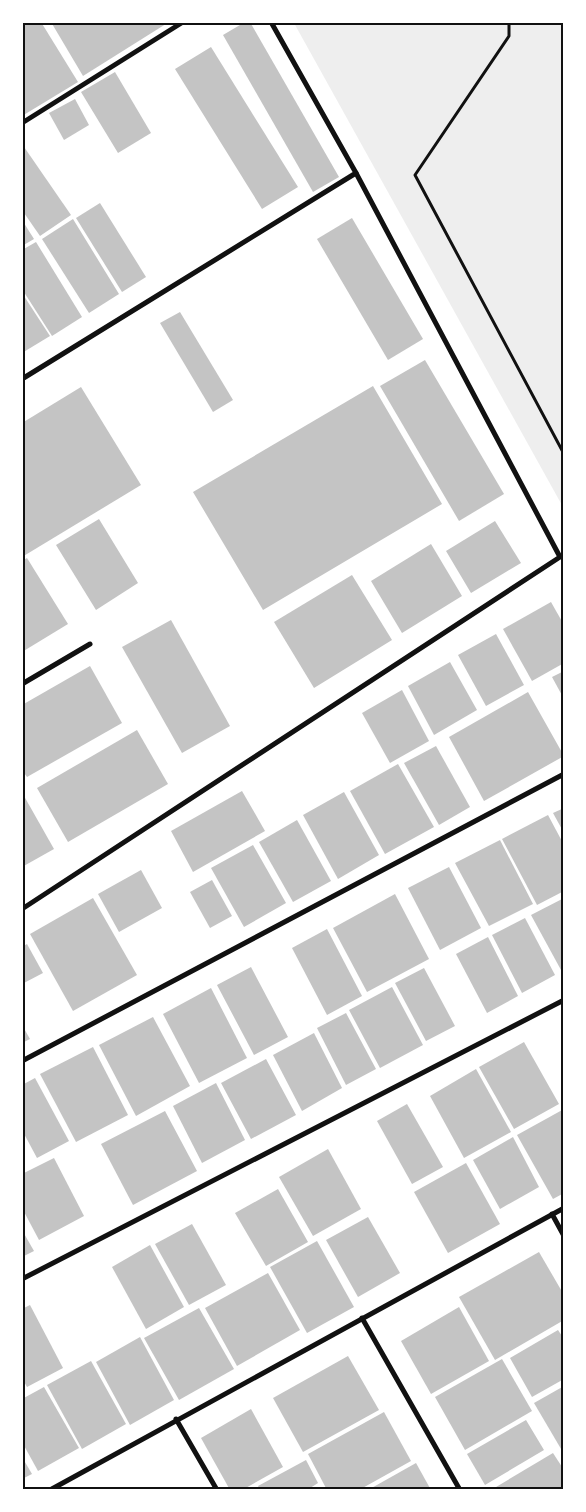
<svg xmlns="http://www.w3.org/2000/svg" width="586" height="1512" font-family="'PT Sans Narrow',sans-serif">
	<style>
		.green { fill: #eee }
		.building { fill: #c4c4c4 }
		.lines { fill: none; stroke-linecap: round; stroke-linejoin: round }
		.path { stroke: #111; stroke-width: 3 }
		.minor { stroke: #111; stroke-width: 5 }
		.neatline { fill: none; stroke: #111; stroke-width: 2 }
	</style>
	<rect width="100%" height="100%" fill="#fff"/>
	<path class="green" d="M294,23H563V507Z"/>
	<g class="building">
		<path d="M22,22H41L78,82L22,116Z"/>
		<path d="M51,22H169L83,76Z"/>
		<path d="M245,22H250L339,177L313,192L223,35Z"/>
		<path d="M211,47L298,187L262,209L175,69Z"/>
		<path d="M115,72L151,133L118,153L81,92Z"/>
		<path d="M75,99L89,125L64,140L49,113Z"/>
		<path d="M22,144L71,215L40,236L22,210Z"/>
		<path d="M100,203L146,277L122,292L76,218Z"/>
		<path d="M352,218L423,339L388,360L317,239Z"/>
		<path d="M73,219L119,294L89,313L42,239Z"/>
		<path d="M22,220L34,239L22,246Z"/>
		<path d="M36,242L82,317L52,336L22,289V250Z"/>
		<path d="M22,293L50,336L22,353Z"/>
		<path d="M180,312L233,400L213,412L160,323Z"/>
		<path d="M425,360L504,494L459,521L380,386Z"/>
		<path d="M373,386L442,504L263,610L193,492Z"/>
		<path d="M81,387L141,485L22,557V423Z"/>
		<path d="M99,519L138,583L96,610L56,545Z"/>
		<path d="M495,521L521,563L471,593L446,551Z"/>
		<path d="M431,544L462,596L402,633L371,581Z"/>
		<path d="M27,558L68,624L22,652V561Z"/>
		<path d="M352,575L392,640L314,688L274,622Z"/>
		<path d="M551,602L564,625V663L532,681L503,629Z"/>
		<path d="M171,620L230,726L182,753L122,647Z"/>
		<path d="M496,634L524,685L486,706L458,655Z"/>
		<path d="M450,662L477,710L434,735L408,686Z"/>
		<path d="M90,666L122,723L27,777L22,770V705Z"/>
		<path d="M564,671V699L552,677Z"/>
		<path d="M402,690L429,741L390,763L362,713Z"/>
		<path d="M528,692L564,756L484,801L449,737Z"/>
		<path d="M137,730L168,784L68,842L37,788Z"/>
		<path d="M436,746L470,807L439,825L404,763Z"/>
		<path d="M398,764L434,827L385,854L350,791Z"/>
		<path d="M242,791L265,831L193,872L171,831Z"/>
		<path d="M344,792L379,855L338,879L303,815Z"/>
		<path d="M24,796L54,849L22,867V797Z"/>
		<path d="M564,808V833L553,813Z"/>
		<path d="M548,815L564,845V891L537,905L502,839Z"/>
		<path d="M297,820L331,881L293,902L259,842Z"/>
		<path d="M500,840L533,904L489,926L455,863Z"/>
		<path d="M253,845L286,903L244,927L211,868Z"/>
		<path d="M449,867L481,928L440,950L408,888Z"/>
		<path d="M141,870L162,908L119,932L98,894Z"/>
		<path d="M212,880L232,916L210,928L190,892Z"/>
		<path d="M395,894L429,959L367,992L333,928Z"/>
		<path d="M93,898L137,975L73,1011L30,934Z"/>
		<path d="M564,898V969L561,970L531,915Z"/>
		<path d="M525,918L555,975L522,993L492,935Z"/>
		<path d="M327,929L362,996L327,1015L292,948Z"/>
		<path d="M488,937L518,996L487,1013L456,954Z"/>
		<path d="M27,944L43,973L22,984V947Z"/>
		<path d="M251,967L288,1037L254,1055L217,985Z"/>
		<path d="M424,968L455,1026L426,1041L395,983Z"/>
		<path d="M392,987L423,1045L380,1068L349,1010Z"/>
		<path d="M211,988L247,1058L199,1083L163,1014Z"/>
		<path d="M346,1013L376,1069L346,1085L317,1028Z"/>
		<path d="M153,1017L190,1086L136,1116L99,1045Z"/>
		<path d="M22,1025L30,1039L22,1043Z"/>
		<path d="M314,1033L342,1088L302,1111L273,1055Z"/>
		<path d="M524,1042L559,1104L514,1129L479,1067Z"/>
		<path d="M93,1047L128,1115L76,1142L40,1074Z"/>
		<path d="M266,1059L296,1115L251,1139L221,1083Z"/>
		<path d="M476,1069L511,1132L464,1158L430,1096Z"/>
		<path d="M35,1078L69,1141L37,1158L22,1130V1085Z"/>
		<path d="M216,1083L245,1140L202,1163L173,1106Z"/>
		<path d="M407,1104L443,1167L412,1184L377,1121Z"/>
		<path d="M564,1109V1193L553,1199L517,1135Z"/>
		<path d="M165,1111L197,1171L133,1205L101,1144Z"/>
		<path d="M513,1137L539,1187L500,1209L473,1160Z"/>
		<path d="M328,1149L361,1209L313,1236L279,1177Z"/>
		<path d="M54,1158L84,1216L39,1240L22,1208V1174Z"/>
		<path d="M466,1163L500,1224L448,1253L414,1192Z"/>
		<path d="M278,1189L308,1242L266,1266L235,1213Z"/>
		<path d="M368,1217L400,1273L358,1297L326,1240Z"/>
		<path d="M192,1224L226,1285L189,1305L155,1244Z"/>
		<path d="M22,1230L34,1251L22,1257Z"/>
		<path d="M317,1241L354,1307L307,1333L270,1267Z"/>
		<path d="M150,1245L184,1307L146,1329L112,1267Z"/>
		<path d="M539,1252L564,1295V1320L495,1360L459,1297Z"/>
		<path d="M268,1273L300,1330L237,1366L205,1308Z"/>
		<path d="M30,1305L63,1368L27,1387L22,1378V1309Z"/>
		<path d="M459,1307L489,1361L431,1394L401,1341Z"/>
		<path d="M199,1308L234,1369L179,1400L144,1338Z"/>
		<path d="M558,1330L564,1339V1379L532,1397L510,1358Z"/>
		<path d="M140,1337L174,1400L130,1425L96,1362Z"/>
		<path d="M348,1356L379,1410L303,1452L273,1398Z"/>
		<path d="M502,1359L532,1411L465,1450L435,1397Z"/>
		<path d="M91,1361L126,1424L82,1449L47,1385Z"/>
		<path d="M564,1386V1454L534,1403Z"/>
		<path d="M44,1387L79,1448L38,1471L22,1442V1399Z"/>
		<path d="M251,1409L283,1467L242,1490H230L201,1438Z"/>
		<path d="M384,1412L411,1461L359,1490H327L308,1454Z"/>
		<path d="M526,1420L544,1450L485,1485L467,1454Z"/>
		<path d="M553,1453L564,1470V1490H491Z"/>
		<path d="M22,1457L32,1474L22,1479Z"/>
		<path d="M306,1460L318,1483L307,1490H260L258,1486Z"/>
		<path d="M416,1463L431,1490H368Z"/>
	</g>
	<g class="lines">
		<path class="path" d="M509,22V36L415,175L564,454"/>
		<g class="minor">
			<path d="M22,123L183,22"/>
			<path d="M22,379L356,173L271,22"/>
			<path d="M22,684L90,644"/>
			<path d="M22,909L560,557L356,173"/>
			<path d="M22,1061L564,774"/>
			<path d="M552,1214L564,1236"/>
			<path d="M22,1279L564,1000"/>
			<path d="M362,1318L460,1490"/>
			<path d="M176,1419L217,1490"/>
			<path d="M50,1490L564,1208"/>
		</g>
	</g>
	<rect width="586" height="1512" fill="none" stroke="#ffffff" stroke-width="48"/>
	<rect x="24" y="24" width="538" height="1464" class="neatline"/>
</svg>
